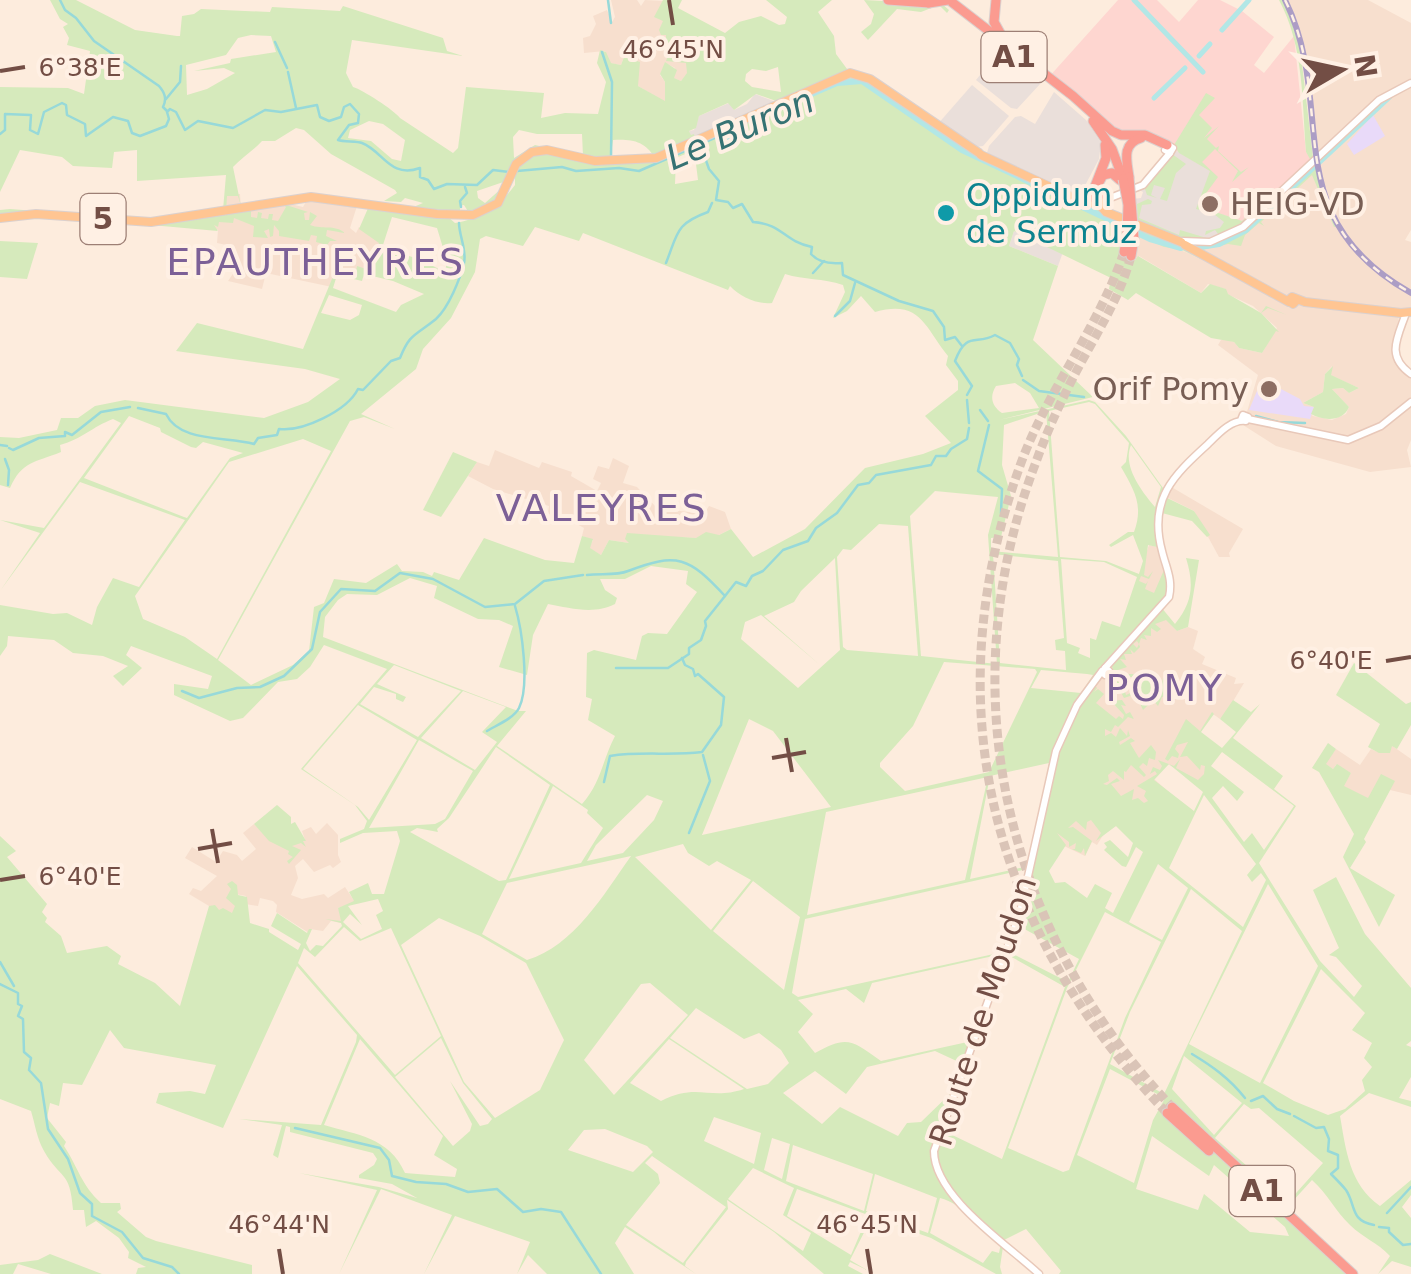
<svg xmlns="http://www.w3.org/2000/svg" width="1411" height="1274" font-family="'DejaVu Sans',sans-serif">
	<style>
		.residential { fill: #f7dfce; fill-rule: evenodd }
		.commercial { fill: #fed6d0 }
		.industrial { fill: #eadfda }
		.education { fill: #e9daf9 }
		.green { fill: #d6eabc; fill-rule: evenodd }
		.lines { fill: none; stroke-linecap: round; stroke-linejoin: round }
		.stream { stroke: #97d9d9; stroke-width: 2.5 }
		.canal { stroke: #b2e7e6; stroke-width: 5 }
		.river { stroke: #b2e7e6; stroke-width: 6 }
		.highway-tunnel { stroke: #dac4b7; stroke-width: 9; stroke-dasharray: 9 4.5; stroke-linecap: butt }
		.secondary-casing { stroke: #e8c8b9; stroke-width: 9 }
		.primary-casing { stroke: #dbd1cf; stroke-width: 10 }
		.highway-casing { stroke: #dbd1cf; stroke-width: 11 }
		.secondary { stroke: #fff; stroke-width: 6 }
		.primary { stroke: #ffc592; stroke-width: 8 }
		.highway { stroke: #fb9b90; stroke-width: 9 }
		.rail-casing { stroke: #ac9dc5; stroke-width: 6 }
		.rail { stroke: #fff0e4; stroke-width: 2.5; stroke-dasharray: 8; stroke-linecap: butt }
		.highway-bridge-casing { stroke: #dbd1cf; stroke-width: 11; stroke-linecap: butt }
		.highway-bridge { stroke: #fb9b90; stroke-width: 9 }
		.ticks { fill: none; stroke: #734e45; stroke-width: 4 }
		.education-dot { fill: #8d6e63; stroke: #fff0e4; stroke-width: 4 }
		.culture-dot { fill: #0f9aa8; stroke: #fff0e4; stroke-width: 4 }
		.labels { text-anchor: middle; stroke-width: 8; stroke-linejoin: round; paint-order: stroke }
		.shield { fill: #fff0e4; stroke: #9d7f75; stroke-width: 2.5 }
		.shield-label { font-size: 30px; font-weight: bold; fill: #734e45 }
		.culture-label { font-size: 32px; fill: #0d838f; stroke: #fff0e4; text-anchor: start }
		.education-label { font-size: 32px; fill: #785e54; stroke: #fff0e4; text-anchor: start }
		.street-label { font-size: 32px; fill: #734e45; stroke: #fff0e4 }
		.water-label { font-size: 35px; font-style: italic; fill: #367273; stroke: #fff0e4 }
		.quarter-label { font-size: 38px; letter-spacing: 2.5px; fill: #7c6097; stroke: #fff0e4 }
		.ticks-label { font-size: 25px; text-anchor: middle; fill: #734e45; stroke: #fff0e4; stroke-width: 8; stroke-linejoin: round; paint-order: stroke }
	</style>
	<rect width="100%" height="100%" fill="#fdecdd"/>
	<g class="residential">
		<path d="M611,0H637L641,6L645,0L664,1L666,35L687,62V74L681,81L673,78L675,68L665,63L660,75L665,82V102L638,86L633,59L624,57L621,65L610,63L605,51L584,53L583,38L590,36L596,24L593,16L607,10L612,22L615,17Z"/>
		<path d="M1288,0H1368L1411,23V230L1405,240L1411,242V308L1400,311L1393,347L1399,366L1411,376V440L1407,450L1411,467L1370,472L1276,446L1243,425L1258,375L1218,345L1221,340H1227L1234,342L1239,348L1262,353L1277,328L1253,306L1227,294L1225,289L1208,284L1201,293L1139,256L1136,264L1122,256L1127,231L1191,254L1192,251L1182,245V241L1210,242L1226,238L1251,221L1312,162L1316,154L1307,62L1299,26ZM1332,366L1330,375L1359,388L1349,393L1343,388L1332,389L1349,407L1346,414L1332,420L1313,416L1311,414L1314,407L1303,403L1323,392L1325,374Z"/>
		<path d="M240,194L241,209L282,202L303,207L307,200L357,206L350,228L356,233L359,227L380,243L371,273L337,274L332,287L266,273L262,289L228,281L237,268L229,267L231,246L217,243L218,230L183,218L223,212L226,195Z"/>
		<path d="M495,450L539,468L542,462L572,472L571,476L597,491L601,483L593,479L598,466L609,469L613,458L629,466L623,483L637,487L657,508L704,514L709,506L725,512L731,529L719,535L696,538L632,535L629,543L609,540L601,555L589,548L593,540L582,536L584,528L564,517L548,514L549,506L493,489L468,476L477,462L489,466Z"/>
		<path d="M1168,485L1243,529L1229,553L1230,557H1219L1194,511L1164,496Z"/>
		<path d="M1149,545L1161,548L1168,569L1158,611L1177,631L1188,627L1198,631L1193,649L1205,657L1202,664L1236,678L1234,684L1244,683L1229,708L1220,719L1213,714L1183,753L1203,761L1218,783L1205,794L1197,783L1168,764L1154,779L1172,795L1167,803L1162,801L1154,810L1136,844L1116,826L1105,832L1097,845L1092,842L1085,856L1064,846L1053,834L1069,724L1100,678L1107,677L1110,672L1113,661L1100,645L1104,632L1118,635Z"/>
		<path d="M1391,745L1411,759V795L1390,790L1394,781L1368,799L1343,786L1351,773L1336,765L1333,769L1325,764L1336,749L1360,765L1371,749L1378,752Z"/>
		<path d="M327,823L338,835V855L341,862L333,868L330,865L314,872L303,859L295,866L298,878L291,895L302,899L324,894L328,898L345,887L355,902L338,908L343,919L341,923L331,921L323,931L310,929L309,933L276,912L277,905L273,901L260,898L258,906L245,904L246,896L230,893L236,905L233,915L209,911V906L189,894L193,888L201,891L217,876L185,858L192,847L216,862L223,851L237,855L242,861L256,849L243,833L254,824L269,840L278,844L305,840L302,831L311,827L316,834Z"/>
	</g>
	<path class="commercial" d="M1118,0H1157L1179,22L1198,0H1220L1242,11L1274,37L1254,65L1264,73L1294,36L1306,152L1312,161L1251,221H1242L1198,207L1209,171L1177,151L1173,144L1123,135L1048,78Z"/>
	<g class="industrial">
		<path d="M999,52L1041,83L1017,109L1011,108L976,80Z"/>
		<path d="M972,85L1009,116L983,146L976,147L937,125Z"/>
		<path d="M1054,92L1086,120L1101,143L1099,159L1080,195L987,153L989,146L1015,117L1021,116L1035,124Z"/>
		<path d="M755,94L779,103L695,141L691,136L689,131L694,130L699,116L729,103L734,110L747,104Z"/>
		<path d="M1177,151L1210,171L1199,207L1242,221H1251L1218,240L1183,241L1124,217L1123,200L1141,198L1143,192L1137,189L1167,156Z"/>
		<path d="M1014,231L1063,252L1058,266L1009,246Z"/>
	</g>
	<g class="education">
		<path d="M1373,115L1385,136L1354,155L1347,144Z"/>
		<path d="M1262,379L1300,399L1304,406L1314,407L1310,419L1249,410Z"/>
	</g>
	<g class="green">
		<path d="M50,0H76L135,30L177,36H180L182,16L194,14L201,9L270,12L272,7L340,11L343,6L443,38L447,51L463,56L352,40L346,73L353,87C363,90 394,110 400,118L453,153L458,148L466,87L544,93L541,118L565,113L598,114L606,82L597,63L600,50L606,52L611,63L621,65L624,57L640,62L638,86L665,101V82L660,74L665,62L677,70L674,78L681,81L687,73L686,63L666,61L673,42L666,43V35H661L659,30L663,21L654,17L663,0H682L678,8L725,33L739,22L761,16L779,25L785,24L787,17L766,0H832L818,12L834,36L836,54L850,73L861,75L967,149L1094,204L1128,226L1178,244L1201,259L1180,249L1164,247L1137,235L1123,256L1133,263L1138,256L1201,293L1210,284L1226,289L1228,294L1261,313L1266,306L1287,315L1268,308L1261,313L1279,332L1276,331L1262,353L1239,348L1234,342L1211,338L1136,293L1128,300L1109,289L1111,278L1014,231L1009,246L1058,266L1033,340L1093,397L999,420L1089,400L1095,402L1126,436L1163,488V496L1194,511L1210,535L1207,537L1192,521L1162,513L1161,548L1148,545L1144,575L1148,577L1153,571L1149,579L1141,576L1139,581L1146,584L1148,581L1145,589L1154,593L1164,570L1170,589L1161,607L1175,624C1193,602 1194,584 1186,558L1199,560L1188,627L1177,631L1166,620L1155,624L1161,629L1157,632L1151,628V636L1144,635L1147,640L1141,638L1139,644L1137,641L1133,644L1137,648L1139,644L1140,647L1134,653L1130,649L1132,654H1124L1126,660L1120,659L1127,667L1118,670V674H1133L1138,677H1113L1112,665L1093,683L1097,688L1094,692L1098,689L1104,694L1096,703L1116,719L1119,716L1123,719L1124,715L1111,701L1122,700L1126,706L1121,705L1126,714L1130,712L1134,719L1128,717L1118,727L1115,725L1111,732L1105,729V736L1111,733L1116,737L1120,728L1127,736L1128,730L1130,736L1119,742L1120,745L1131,738L1135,741L1130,743L1139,758L1151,745L1156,752L1155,760L1149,758L1147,766L1143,763L1139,767L1146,775L1144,777L1131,765L1126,772L1124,771V780L1113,771L1108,775L1109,781L1103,784L1107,785L1117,778L1120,781L1111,784L1121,796L1134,789L1132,800L1138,798L1144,803L1148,801L1144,796L1146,791L1137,786L1157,774L1155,771L1150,774L1153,767L1160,770L1162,766L1158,760L1174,766L1180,759L1176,768L1198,780L1204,774L1205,766L1201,765L1200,770L1187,756L1180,757L1188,742L1177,745L1175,749L1179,754L1178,758L1172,756L1168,761L1165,759L1186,719L1200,731L1212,712L1214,714L1201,732L1222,748L1236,732L1220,719L1233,700L1251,712L1260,704L1233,738L1283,776L1274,789L1296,806L1259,863L1320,961L1354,997L1362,986L1336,957L1329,955L1339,948L1313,890L1336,877L1365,934L1411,988V1041L1406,1045L1411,1047V1077L1399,1098L1411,1101V1107L1369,1093L1340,1116C1346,1150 1349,1184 1380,1206L1411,1180V1195L1402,1207L1411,1218V1267L1392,1261L1378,1274L1390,1256C1377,1242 1363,1238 1350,1225C1335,1211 1328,1194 1312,1180L1291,1203L1296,1216L1358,1274H1059L1061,1271L1026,1229L1004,1240L1000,1267L1002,1274H996L931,1238L872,1217L850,1260L867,1270L850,1262L848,1266L863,1274H824L774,1232L727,1200L728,1209L686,1262L685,1266L696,1274L625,1227L615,1243L634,1274H547L528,1255L517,1274L530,1242L455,1216L424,1274L452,1215L381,1189L339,1274L377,1190L299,1173L379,1187L417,1198L392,1184L359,1178V1175L374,1165L377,1159L373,1153L290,1132V1127L286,1126L278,1158L273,1155L282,1125L239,1119L321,1125L356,1042L357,1035L297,966L223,1128L156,1103L159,1093L190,1091L205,1094L216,1065L124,1048L110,1030L82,1085L63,1083L59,1106L50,1103L47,1118L66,1142L64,1146C78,1167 81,1185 101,1203H120L121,1209L117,1212L146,1237L156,1241L252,1265V1274H136L138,1268L146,1267L128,1258L129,1252L119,1238L96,1221L86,1227L84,1210H73C70,1169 61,1181 44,1151C37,1139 35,1124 31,1111L0,1099V836L16,851L7,857L47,904L42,912L47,918L45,922L61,936L67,953L107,946L121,956L118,964L155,983L180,1006L209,906L215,905L219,910L223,908L232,913L235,906L226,898L231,889L227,884L232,881L237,885L238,895L247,897L250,923L269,929V932L298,950L301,944L271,926L277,913L307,933L309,929H312L306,943L310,951L316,945L323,946L342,926L341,923L325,919L341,921L338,908L354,901L349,892L368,883L372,894H384L400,841L397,831L363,833L340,843V839L364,829L367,821L355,805L301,769L387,669L324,645L310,667L297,679L278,682L243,718L230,721L174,695V684L208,689L212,676L131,646L126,655L142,668L123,686L113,676L128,666L103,656L73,653L54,640L8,636L7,646L0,656V605L53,614L67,613L92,625L97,607L113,578L139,587L185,520L80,482L0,591L40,533L0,520L44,528L121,423L113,419C92,427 82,439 60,445L61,452C34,463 22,461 10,488L0,485V437L19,438L57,430L61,418H78L95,406L125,400L264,418L308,402L340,379L305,369L176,351L197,323L303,349L339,262L343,272H356L357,266L372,271L379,243L359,229L369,206L448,217L455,223C482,218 498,208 515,185V178L477,191L478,198L485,203L502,188L503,193L490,207L469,213L464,205L460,206V212L411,208L423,203L405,198L401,202L384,201L397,193L395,190L331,154L304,130L296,128L275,141H262C253,151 241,158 233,167L241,206L238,196H227L226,212L251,210V217L257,218L258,212L262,213L261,218L268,219L269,214H273L272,220L278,221L286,207L283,204L308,212L304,213L305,220H309L310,212L317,216L310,225C323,230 334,224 345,233L327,230L326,236L337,241H330L327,245L316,242L317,236L311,235L309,241L279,236V231L274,225L273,236L270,237L269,229L264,231L268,238L253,237L254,226L234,218L233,223L219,222L218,227L214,225L218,231L50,216L0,221V210L10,209L142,219L223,210L226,175L137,181V150L114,152L112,168L73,166L62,157L20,150L0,192V87L68,88L84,94L90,51L67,45L69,38L63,27L68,24L60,19ZM251,35L271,36L276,52L231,59L230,63L194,71L224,68L235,73L207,89L187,95L186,65L226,55L238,38ZM778,67L781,92L752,87L745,81L746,74L752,69L766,71ZM756,94L779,102L695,140L694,134L691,135L689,131L696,128L699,116L728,103L734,110ZM369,121L383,124L405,140L401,161L392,159L371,141L348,138L350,130ZM519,130L537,134H582L583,156L535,145L514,158L513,137ZM613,140C632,139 645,141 655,158L610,161ZM699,148V156H695L698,180L675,184L676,158ZM392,217L437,228L447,261L445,272L419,259L382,248ZM535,227L579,241L583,233L728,290L730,286C740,297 759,305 772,303L785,274C804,280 823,278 843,285L845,292L833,318L847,311L861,296L875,312C921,299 925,328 948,356L946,365L958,381V390L925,416L951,443L923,454L865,468L805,529L753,557L731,529L719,535L706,532L696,538L627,533L625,539L629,543L609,540L601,555L590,548L593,539L582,536L574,563L545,560L484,538L459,580L434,572L432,576L423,572L402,571L397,564L366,583L334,579L324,603L314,607L309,651L293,665L251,685L218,660L350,421L364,417L395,429L361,414L416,369L423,349L451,318L475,272L480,239L486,236L523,246ZM364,274L393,281L424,294L401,305L396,312L333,288L337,275L362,281ZM329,295L362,305L359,315L350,320L321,313ZM1015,383L1030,393L1039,408L1002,413C992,406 989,397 996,386ZM1089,402L1095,404L1129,443L1126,462L1121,467C1134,490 1144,505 1134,532H1128L1109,545L1111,547L1133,535L1143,561L1139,574L1106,561L1060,557L1049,411ZM1046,411L1058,557L991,551V538L1001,537L1011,496L1002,465L1004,425ZM129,416L160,428L161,432L191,447L196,448L203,442L243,453L230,458L187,518L184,517L84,478ZM303,439L331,451L217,659L185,637L143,619L135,596L229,462ZM1131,445L1161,487L1155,507C1142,492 1122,466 1131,445ZM935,491L998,497L988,535L997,664L921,656L910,516ZM879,524L908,526L918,656L847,650L843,647L837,557L843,549L851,550ZM993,554L1058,561L1064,638L1055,640L1056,650L1065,651L1066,670L1000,663ZM835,558L840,650L798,688L741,639L745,622L761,615L820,665L764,616L794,602L801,591ZM1061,559L1104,562L1137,577L1120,627L1102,621L1096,640L1090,638V658L1078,653L1080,648L1067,643ZM651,566L688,571L686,584L697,592L667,634L648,633L642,636L636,660L594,650L587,653L586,697L592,699L588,720L615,736C602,761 601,783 582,804L497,746L526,711H518L323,637L325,617L338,600L347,594L377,595L410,578L437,586L434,598L478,619L499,620L513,626L499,667L527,675L533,635L548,604C570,608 594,615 615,604L617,598L605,590L600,579H625ZM944,662L1035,669L1037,672L989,772L905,791L880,767V763L913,726ZM394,665L461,691L418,737L360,704L374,687L396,694V699L403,702L406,697L377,684ZM1041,670L1087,674L1093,675L1081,693L1031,688ZM463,691L506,707L482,732L497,742L475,770L421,738ZM358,705L417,740L369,820L358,807L303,769ZM749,719L773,731L831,807L702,835ZM419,740L473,771L445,819L435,824L369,828ZM496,747L550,785L506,880L499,881L410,832L417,828L438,832L437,829L449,818ZM1222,752L1294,806L1264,850L1252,833L1244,842L1212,798L1223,786L1237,801L1244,792L1211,766ZM1049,763L1029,866L970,879L990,776ZM1169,764L1203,792L1194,811L1154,780ZM988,777L965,880L807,915L826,812ZM553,786L588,810L587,813L603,828L581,863L509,879ZM647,795L663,801L654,820L623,853L587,861L596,845ZM1204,795L1256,864L1247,875L1252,882L1261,873L1266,880L1243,927L1169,868ZM1091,820L1101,833L1096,841L1116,826L1133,843L1128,857L1110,840L1104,843L1107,847L1104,850L1122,866L1126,867L1136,847L1143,852L1113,913L1105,908L1112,893L1095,884L1087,898L1065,882L1055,883L1049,871L1066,845L1057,833L1069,842V847L1076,843L1075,849H1072L1081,853L1084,848L1085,856L1092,841L1073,827L1068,828L1076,821L1086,830L1087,822ZM683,844L688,853L709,866L717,861L751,880L711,930L635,857ZM631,856C604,894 574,946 527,960L482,934L507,883ZM1158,864L1188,888L1162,940L1129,922ZM1027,869L1016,917L1003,952L798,997L792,993L805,919ZM753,881L800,917L784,990L713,931ZM1268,884L1318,966L1260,1083L1189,1044ZM1191,889L1242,931L1164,1094L1110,1064L1130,1012ZM378,899L383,911L376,915L382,929L361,939L343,922L350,914L362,925L348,906ZM1105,912L1161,942L1125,1018L1069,1170L1063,1172L1008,1148L1067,988ZM439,918L480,936L526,963L564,1040L540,1090L495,1118L464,1082L401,945ZM1019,926L1079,959L1068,982L1009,952ZM344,927L360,941L391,928L441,1036L395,1075L298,963L304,948L315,957ZM1002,954L972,1041L881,1061C852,1040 847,1035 815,1053L798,1032L813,1014L798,1000L846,989L864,1003L872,983ZM1008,955L1065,987L1002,1159L944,1131ZM1321,969L1365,1013L1352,1030L1372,1043L1364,1058L1372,1067L1362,1080L1365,1091L1345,1109L1328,1115L1294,1101L1263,1083ZM650,983L688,1015L614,1095L584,1060L641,984ZM696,1008L744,1039L759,1033L781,1050L789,1063L768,1084L747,1089L670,1038ZM441,1038L463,1083L492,1119L488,1124L480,1126L450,1081L472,1124L470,1131L453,1146L395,1077ZM360,1039L443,1136L434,1155L457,1169L455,1177L405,1173C389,1137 357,1135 324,1125ZM669,1039L744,1089C709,1101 698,1082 661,1101L630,1083ZM935,1051L963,1064L953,1091L921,1122L907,1123L898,1136L840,1107L822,1124L783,1093L815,1071L846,1094L867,1067ZM1184,1056L1242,1103L1214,1135L1172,1089ZM1110,1069L1161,1096L1164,1100L1153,1120L1134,1183L1077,1155ZM1244,1104L1251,1109L1259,1108L1323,1163L1288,1202L1215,1138ZM714,1117L761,1133L754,1164L704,1141ZM605,1129L647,1146L653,1152L633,1172L568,1150L584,1130ZM1152,1136L1209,1176L1214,1165L1285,1227L1289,1236L1250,1232L1204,1194L1198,1210L1136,1189ZM772,1138L790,1144L782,1179L764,1170ZM793,1145L873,1174L864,1211L786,1181ZM652,1156L726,1207L683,1263L626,1225L660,1183L658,1174L645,1163ZM753,1168L794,1188L783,1215L811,1233L803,1251L728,1199ZM875,1174L937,1198L928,1233L866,1211ZM797,1189L868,1215L851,1255L787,1216ZM940,1198C963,1204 981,1228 1001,1243L999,1253L992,1251L983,1263L930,1233Z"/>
		<path d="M864,0L942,4L949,10L947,13L939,5L921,12L897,9L868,40L861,32L871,24L874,14Z"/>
		<path d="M1279,0H1283L1286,6L1300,47L1313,157L1310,159L1306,152C1302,101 1304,46 1279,0Z"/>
		<path d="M1206,93L1215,98L1199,115L1212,128L1204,138L1219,126L1207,139L1216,148L1219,146L1218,151L1241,172L1249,167L1232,182L1238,171L1215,149L1202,162L1218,177L1204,196L1201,207L1242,221L1257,207L1253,203L1260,209L1236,231L1232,228L1233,232L1223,237L1219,233L1221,238C1184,243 1172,237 1138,223L1137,204L1148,199L1152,201L1151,204L1142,205L1139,218L1179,235L1180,230L1210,239L1219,235L1215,230L1205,235L1206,231L1220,228L1224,222L1214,214L1196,209L1210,171L1179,153L1174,145Z"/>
		<path d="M1172,154L1186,164L1176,173L1167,201L1160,199L1165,188L1154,185L1151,195L1157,198L1147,195L1144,186Z"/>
		<path d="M1314,163L1325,200L1338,226L1334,227L1312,175L1261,222L1264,226L1259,223L1245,235L1241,246L1228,244L1201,250L1188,243L1216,242L1241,230Z"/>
		<path d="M0,241L38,243L27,279L0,277Z"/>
		<path d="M1333,366L1331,375L1359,388L1349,393L1343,388L1332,389L1349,407C1343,422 1323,421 1311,414L1314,407L1303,403L1323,392L1325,374Z"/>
		<path d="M453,452L477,462L441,517L423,510Z"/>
		<path d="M1354,663L1406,704L1411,702V725L1397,749L1392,746L1390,753H1379L1368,747L1380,724L1336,695Z"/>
		<path d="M1163,678L1172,680L1176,694L1162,697L1158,706L1153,700L1143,710L1136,694L1124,698L1114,680L1123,684L1126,695L1137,690L1128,681L1125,683L1123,680L1153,679L1151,684H1162Z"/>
		<path d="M1328,743L1336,749L1326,764L1333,769L1337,764L1351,773L1344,786L1368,798L1381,774L1395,781L1364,839L1366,842L1350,868L1395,895L1379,927L1343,857L1354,834L1319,772L1312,768Z"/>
		<path d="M277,805L291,817V824L295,822L306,841H303L306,847L301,843L292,846L301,850L289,864L287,861L293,857L288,854L289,851L269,841L254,824Z"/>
		<path d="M50,1254L102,1274H51L18,1264L13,1274H0V1265L38,1260Z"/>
	</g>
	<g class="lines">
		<g class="stream">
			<path d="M60,0L65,10L76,18L94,41L159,86C165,93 167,99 163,107L167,111"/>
			<path d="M608,0L611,23"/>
			<path d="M275,42L287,68"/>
			<path d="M602,52L612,82L611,157"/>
			<path d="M288,72L296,108"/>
			<path d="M166,99L180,82L181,66"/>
			<path d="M0,134L5,130V114L31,115L30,130L38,134L44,112L62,103L66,105L67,115L85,124L86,136L113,117L128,121L132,133L140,136L166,126L169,119L167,112L170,109L176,112L185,130L198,121L233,128L265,110L281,112L317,105L320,117L329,121L341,117L344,107L350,104L359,114L358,123L349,125L338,140C344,142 357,141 362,143C383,151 390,179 420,168V177L428,180L434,189L447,184L477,185L493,170L509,172"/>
			<path d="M703,152L709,169L719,181L716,200L728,202L733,208L742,204L753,222C783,224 783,241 812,247L811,254C819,263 831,264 842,263L843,275L899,301L933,311L944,327L945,340L955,337L962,346"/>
			<path d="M517,171L562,167L576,171L619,168L639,171L719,136"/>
			<path d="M461,207L460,201L467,193L465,187"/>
			<path d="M666,263C678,233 675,224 708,212L712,203"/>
			<path d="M813,273L824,261"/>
			<path d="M835,316L850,301L855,283"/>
			<path d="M1023,380L1039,391L1084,397"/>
			<path d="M967,395L972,386L955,361C967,330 976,346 995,335L1010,343L1019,359L1017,365L1022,376"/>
			<path d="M967,400L969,423"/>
			<path d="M138,408L166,414C180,443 226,436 254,444L258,438L277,435L279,429C302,432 347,411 358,389L363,390L391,361L400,358C410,333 415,336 436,319C449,307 460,279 464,263C467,251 459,235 459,223"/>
			<path d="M980,410L988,421"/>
			<path d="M1256,416L1278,422L1305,423"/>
			<path d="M989,425L978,471L1002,489L1001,513"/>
			<path d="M0,445L7,446"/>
			<path d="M9,448L13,450L39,438L65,436V432L72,435L101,412L130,407"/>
			<path d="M5,459L9,470L8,485"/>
			<path d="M587,575C600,573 616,576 628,571C677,552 689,557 725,596L736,582L746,586L752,576L763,571L783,550L808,541L816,528L837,513L858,485L869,483L876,475L931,465L936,456H946L951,449L967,439L969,428"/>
			<path d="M616,668H668L689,654V648L701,640L706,626L705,621L725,596"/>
			<path d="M182,691L199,698L237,688L260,687L284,676L312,649L320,612L341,589L375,591L400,573L433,579L485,607L515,604L544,581L583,575"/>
			<path d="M487,731C497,725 514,718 519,708C530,686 522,629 515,606"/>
			<path d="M604,782L610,756C641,751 671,756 702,752L721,725L724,697L698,674L695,676L693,669L685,665L682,658"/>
			<path d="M689,833L710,781L703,755"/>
			<path d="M0,962L14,986"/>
			<path d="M0,984L18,993V1004L22,1006L18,1016L23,1019L24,1052L31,1058L29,1070L41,1083L48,1129L68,1159L80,1193L92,1204V1216L122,1232L143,1258L172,1267L179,1274"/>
			<path d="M1192,1054C1212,1066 1229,1078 1245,1098"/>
			<path d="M1251,1101L1263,1096L1277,1109L1290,1114"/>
			<path d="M1294,1116L1316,1128L1324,1127L1329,1139L1328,1151L1338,1155V1168L1331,1174C1335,1178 1342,1185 1346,1190C1356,1205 1350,1221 1374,1225"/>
			<path d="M295,1128L380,1148L389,1160L392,1176L416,1182L446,1184L468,1192L497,1189L523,1212L541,1209L561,1212L601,1274"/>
			<path d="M1387,1213L1411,1187"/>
			<path d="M1379,1227L1389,1228V1232L1403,1245L1411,1244"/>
		</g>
		<g class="canal">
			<path d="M1134,0L1203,72"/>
			<path d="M1222,30L1249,0"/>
			<path d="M1199,56L1210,44"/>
			<path d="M1154,98L1185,68"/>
		</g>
		<g class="river">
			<path d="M754,119L837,83L862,81L962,150L1150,239L1181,248"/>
			<path d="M719,136L728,137L742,123"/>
			<path d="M1194,248L1219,244L1246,230L1390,96"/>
		</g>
		<g class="highway-tunnel">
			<path d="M1124,252C1099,327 1048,389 1021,463C932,705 992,930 1167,1113"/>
			<path d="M1131,256C1120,298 1096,334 1076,372C1061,401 1047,431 1036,462C948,691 1005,932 1172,1107"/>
		</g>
		<defs>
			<g id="secondary">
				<path d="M1168,145L1173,148L1170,153L1165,150Z"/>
				<path d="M1105,200L1143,185L1170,153"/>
				<path d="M1183,241L1210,242L1243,227L1379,100L1411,83"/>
				<path d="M1406,313C1398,337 1385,356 1411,374"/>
				<path d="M1248,419L1348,440L1381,426L1411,402"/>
				<path d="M1105,668L1169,597C1173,579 1166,568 1162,551C1148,499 1174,475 1208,444C1219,433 1232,419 1246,421L1248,417L1243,415L1241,420"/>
				<path d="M1105,668L1109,671L1105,675L1102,672Z"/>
				<path d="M1039,1274C1008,1245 934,1197 934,1151L1020,912L1056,751L1077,705L1102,671"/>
			</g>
			<g id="primary">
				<path d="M981,155L1085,203H1098"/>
				<path d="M1102,194L1105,200L1100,204L1096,198Z"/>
				<path d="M1099,204L1106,212L1181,242"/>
				<path d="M0,218L36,214L151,222L311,197L437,214L473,215L498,203L516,164L532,152L547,150L595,161L656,158L850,73L870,79L979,153"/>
				<path d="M1185,245L1289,302"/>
				<path d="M1296,301L1293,304L1289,300L1292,297L1305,302L1401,313L1411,312"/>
			</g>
			<g id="highway">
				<path d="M888,0L929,3"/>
				<path d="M949,0L1073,96L1112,131L1121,135H1145L1167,145"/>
				<path d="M996,0L994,22L1005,42"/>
				<path d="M1093,121L1112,149L1123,179"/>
				<path d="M1129,177C1127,161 1121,144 1141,138"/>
				<path d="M1102,194L1098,184L1103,175L1112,173L1120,180"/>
				<path d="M1077,200L1088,199L1092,194L1106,158L1105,145"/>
				<path d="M1124,252L1127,236"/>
				<path d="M1131,256L1134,239"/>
				<path d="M1172,1107L1353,1274"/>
				<path d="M1167,1113L1209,1151"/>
			</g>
		</defs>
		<use href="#secondary" class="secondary-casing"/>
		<use href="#primary" class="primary-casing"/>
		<use href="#highway" class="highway-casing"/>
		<use href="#secondary" class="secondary"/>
		<use href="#primary" class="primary"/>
		<use href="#highway" class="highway"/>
		<defs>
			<path id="rail" d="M1285,0C1339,109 1273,215 1411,293"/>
		</defs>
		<use href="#rail" class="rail-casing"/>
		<use href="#rail" class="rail"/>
		<defs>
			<g id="highway-bridge">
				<path d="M929,3L948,0"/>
				<path d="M1129,177L1134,239"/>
				<path d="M1123,179L1128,205L1127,236"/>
			</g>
		</defs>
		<use href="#highway-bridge" class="highway-bridge-casing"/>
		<use href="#highway-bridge" class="highway-bridge"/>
	</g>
	<path class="ticks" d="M669,0L673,25M0,71L25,67M1386,661L1411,657M786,738L792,772M772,758L806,752M212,829L218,863M198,849L232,843M0,880L25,876M279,1249L283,1274M867,1249L871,1274"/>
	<g class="education-dot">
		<circle cx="1210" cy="204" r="10"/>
		<circle cx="1269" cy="389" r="10"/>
	</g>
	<circle class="culture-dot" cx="946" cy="213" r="10"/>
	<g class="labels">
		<g class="shield">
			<rect x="981.5" y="32" width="65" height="50" rx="8"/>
			<rect x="80.5" y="194" width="45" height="50" rx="8"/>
			<rect x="1229.5" y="1166" width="65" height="50" rx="8"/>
		</g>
		<g class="shield-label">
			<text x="1014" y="67">A1</text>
			<text x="103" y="229">5</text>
			<text x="1262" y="1201">A1</text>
		</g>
		<g class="culture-label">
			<text x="966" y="206">Oppidum<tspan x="966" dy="37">de Sermuz</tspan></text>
		</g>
		<g class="education-label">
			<text x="1230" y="215">HEIG-VD</text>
			<text x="1249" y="400" text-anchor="end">Orif Pomy</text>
		</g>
		<g class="street-label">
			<text transform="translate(983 1011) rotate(-72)" y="11">Route de Moudon</text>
		</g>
		<g class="water-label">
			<text transform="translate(740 129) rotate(-23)" y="12">Le Buron</text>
		</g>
		<g class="quarter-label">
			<text x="316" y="275">EPAUTHEYRES</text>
			<text x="602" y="521">VALEYRES</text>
			<text x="1165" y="701">POMY</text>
		</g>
	</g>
	<g class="ticks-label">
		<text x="673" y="58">46°45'N</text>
		<text x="80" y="76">6°38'E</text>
		<text x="1331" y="669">6°40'E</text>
		<text x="80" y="885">6°40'E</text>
		<text x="279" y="1233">46°44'N</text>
		<text x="867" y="1233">46°45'N</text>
	</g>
	<g transform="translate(1341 70) rotate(81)" stroke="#fff0e4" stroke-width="8" paint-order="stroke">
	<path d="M0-8L18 38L0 25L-18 38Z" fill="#734e45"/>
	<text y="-15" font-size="28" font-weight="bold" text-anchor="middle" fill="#734e45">N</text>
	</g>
</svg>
